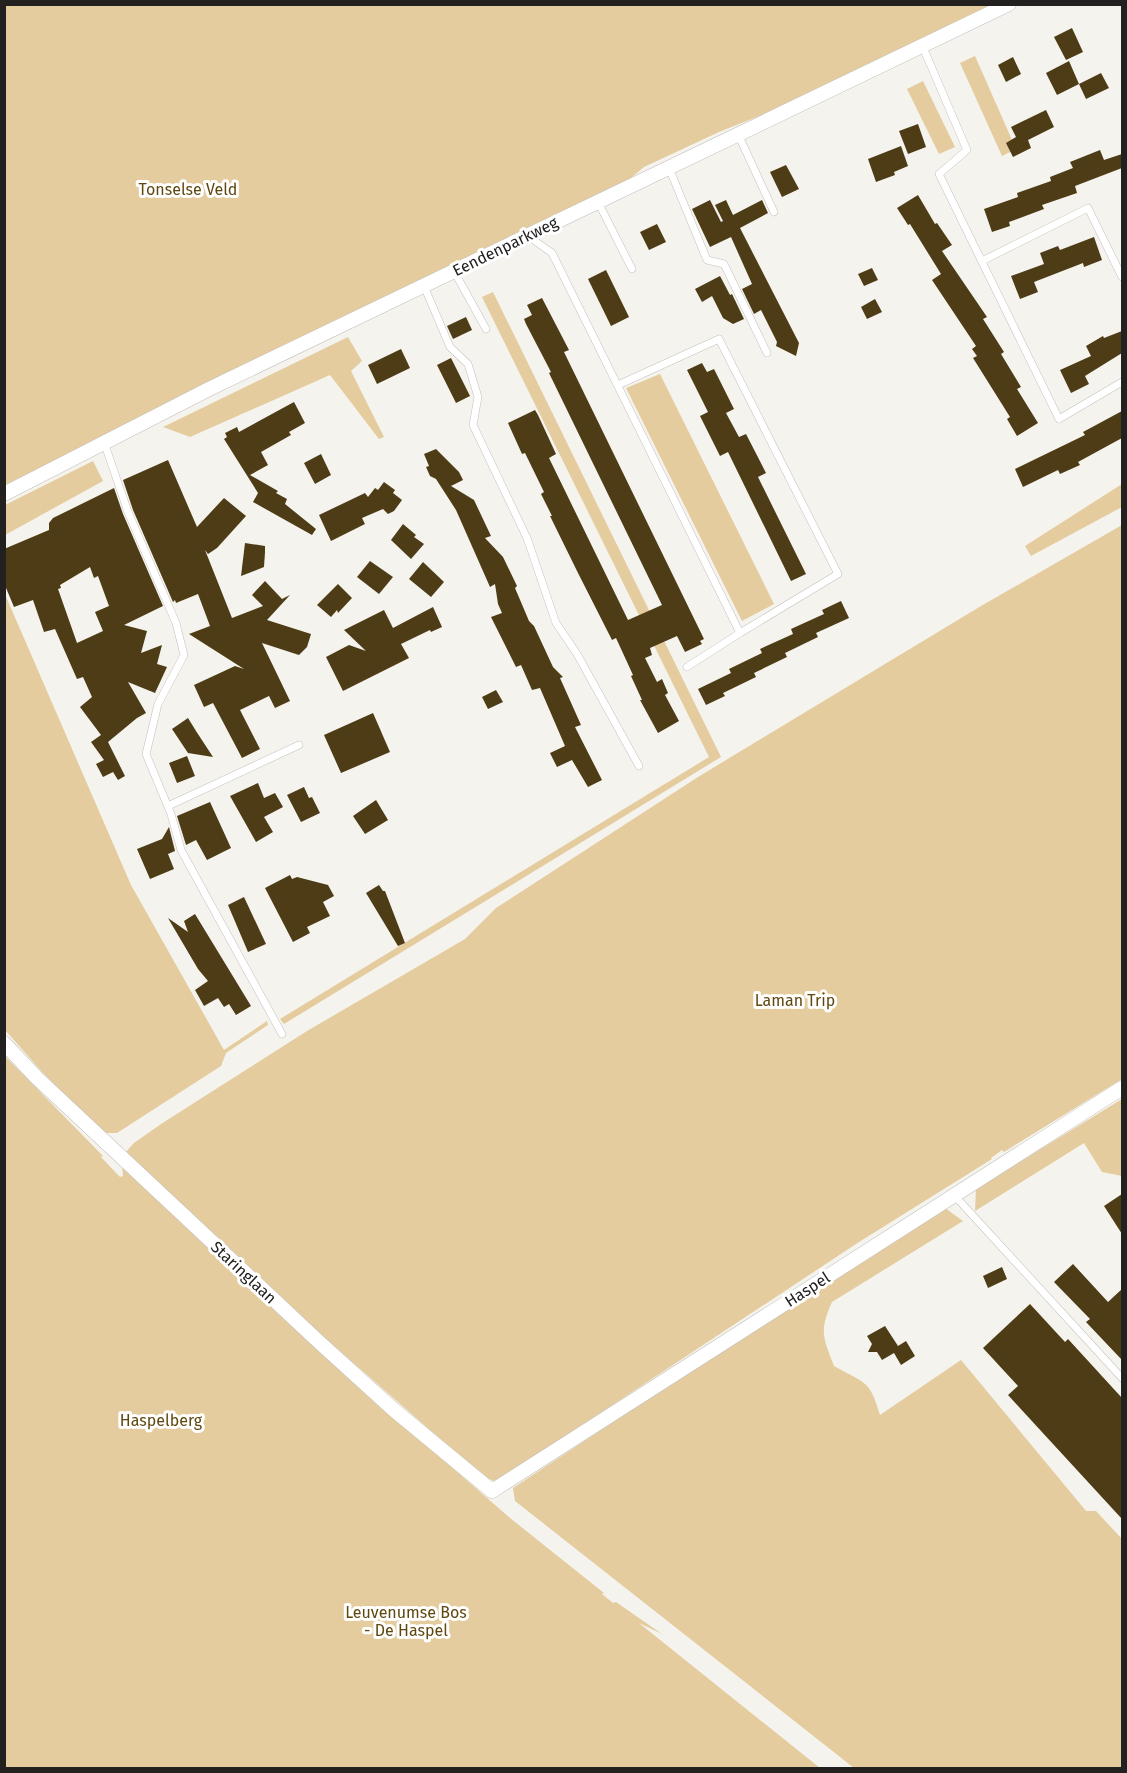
<svg xmlns="http://www.w3.org/2000/svg" width="1127" height="1773" font-family="'Fira Sans',sans-serif">
	<style>
		.green { fill: #e4cc9e }
		.building { fill: #4d3c15; fill-rule: evenodd }
		.lines { fill: none; stroke-linecap: round; stroke-linejoin: round }
		.lane-casing { stroke: #c4c1bd; stroke-width: 8 }
		.street-casing { stroke: #c4c1bd; stroke-width: 15 }
		.lane { stroke: #fff; stroke-width: 7 }
		.street { stroke: #fff; stroke-width: 14 }
		.labels { text-anchor: middle; stroke-width: 6; stroke-linejoin: round; paint-order: stroke }
		.park-label { font-size: 16px; fill: #5f470e; stroke: #fff }
		.street-label { font-size: 16px; fill: #222120; stroke: #fff }
	</style>
	<rect width="100%" height="100%" fill="#f5f3ee"/>
	<g class="green">
		<path d="M4,5H996L791,103L719,132L644,167L626,182L5,485Z"/>
		<path d="M975,56L1016,149L1002,156L960,63Z"/>
		<path d="M923,81L955,147L939,154L907,89Z"/>
		<path d="M493,292L721,757L284,1024L280,1019L709,757L482,297Z"/>
		<path d="M348,337L362,361L351,371L384,437L379,439L330,375L190,437L163,427Z"/>
		<path d="M660,374L774,604L742,621L626,388Z"/>
		<path d="M93,461L103,481L5,535V505Z"/>
		<path d="M1122,484V507L1031,556L1025,546Z"/>
		<path d="M1122,525V1079L1004,1152L1002,1150L991,1158L992,1159L859,1242L496,1482L481,1475L325,1338L125,1153L134,1143L161,1124L307,1031L465,939L496,908L698,777L981,606Z"/>
		<path d="M4,592L131,885L224,1050L267,1021L268,1025L226,1053L221,1066L117,1133H107L96,1125L43,1073L5,1030Z"/>
		<path d="M4,1055L103,1156L101,1157L120,1177L123,1176L122,1165L416,1436L510,1518L604,1593L602,1594L613,1603L616,1602L662,1634L639,1623L820,1768H5Z"/>
		<path d="M1122,1099V1176L1102,1172L1084,1143L975,1211L976,1189Z"/>
		<path d="M945,1208L963,1221L832,1302C819,1331 823,1337 834,1366C865,1384 869,1378 880,1415L961,1360L1086,1511H1096L1122,1539V1768H854L515,1501L513,1488L820,1286Z"/>
	</g>
	<g class="building">
		<path d="M1072,28L1083,52L1066,60L1054,37Z"/>
		<path d="M1013,57L1021,74L1006,82L998,65Z"/>
		<path d="M1069,61L1079,84L1101,73L1109,88L1086,99L1079,84L1057,95L1046,73Z"/>
		<path d="M1046,110L1054,127L1028,140L1031,148L1013,157L1006,143L1016,137L1011,127Z"/>
		<path d="M918,124L926,147L908,154L899,131Z"/>
		<path d="M901,146L908,166L894,172L895,175L876,182L868,159Z"/>
		<path d="M1100,150L1104,160L1122,154V168L1075,186L1077,193L1042,205L1044,209L1009,222L1010,226L992,232L984,209L1018,197L1017,193L1051,181L1050,177L1073,168L1070,162Z"/>
		<path d="M786,165L799,189L782,197L770,172Z"/>
		<path d="M918,195L935,224L937,223L952,245L942,251L987,317L983,319L1004,352L1001,354L1021,387L1017,389L1038,423L1017,436L1007,419L1010,417L973,358L977,356L972,349L976,346L932,280L941,274L910,224L908,225L897,208Z"/>
		<path d="M710,200L721,222L723,221L715,205L726,200L733,215L762,200L768,213L740,228L799,343L796,356L776,346L777,342L761,310L754,314L742,289L752,284L731,237L710,247L692,209Z"/>
		<path d="M657,224L666,242L649,250L640,232Z"/>
		<path d="M1094,237L1102,260L1084,267L1083,263L1034,282L1038,292L1020,299L1011,276L1044,264L1040,253L1058,246L1060,250Z"/>
		<path d="M872,268L878,280L864,286L858,274Z"/>
		<path d="M606,270L629,317L611,326L588,279Z"/>
		<path d="M720,276L730,295L732,294L744,319L733,324L723,318L712,296L702,302L695,289Z"/>
		<path d="M542,298L569,350L564,352L704,639L700,641L702,644L685,652L677,636L650,648L652,655L645,658L657,682L662,679L668,693L665,695L679,721L658,733L640,700H642L631,676L633,675L616,638L612,640L578,573L550,516H552L541,494L544,492L525,453L522,454L508,423L535,410L538,415L556,454L549,458L628,620L662,605L549,373L551,372L526,324L524,319L532,315L527,305Z"/>
		<path d="M875,299L882,312L867,319L861,307Z"/>
		<path d="M466,317L472,330L453,339L447,326Z"/>
		<path d="M1122,331V353L1085,376L1089,384L1071,393L1060,370L1091,356L1086,346L1103,336L1104,338Z"/>
		<path d="M401,349L410,368L377,384L368,365Z"/>
		<path d="M451,358L470,396L456,403L437,365Z"/>
		<path d="M702,363L707,372L714,369L734,409L726,413L739,437L746,434L766,473L758,477L806,574L791,581L728,452L720,456L700,416L708,412L687,370Z"/>
		<path d="M294,402L305,423L289,432L291,435L261,452L268,465L250,475L278,491L276,493L287,499L285,504L316,529L312,535L253,502L258,493L224,439L227,437L225,433L237,427L239,432Z"/>
		<path d="M1122,411V438L1078,462L1080,465L1060,474L1058,470L1023,487L1015,469L1085,435L1083,432Z"/>
		<path d="M436,449L459,472L463,480L451,486L474,500L491,536L485,538L503,557L517,586L515,588L529,621L534,626L553,667L563,677L560,678L581,725L575,727L602,780L588,787L572,760L557,767L550,753L565,746L540,688L532,690L521,665L516,667L491,617L502,613L498,604L495,584L490,587L456,510L436,479L430,476L426,467L429,466L424,454Z"/>
		<path d="M321,454L331,475L315,484L304,463Z"/>
		<path d="M168,460L197,527L224,498L246,516L217,548L208,554L205,550L232,618L263,606L252,595L265,581L282,599L290,595L267,620L311,634L307,647L299,655L262,643L290,701L275,708L269,696L240,710L260,749L242,758L213,703L204,707L194,685L235,666L244,669L189,634L210,626L198,594L176,603L175,600L173,602L133,510L123,480Z"/>
		<path d="M384,482L395,490L393,493L402,500L394,511L388,514L383,509L362,518L365,524L331,541L319,515L365,493L368,497L375,488L378,490Z"/>
		<path d="M114,488L123,514L163,606L124,625L147,631L141,653L162,645L157,664L167,667L155,693L128,682L146,713L137,718L108,742L125,776L118,780L113,772L103,777L96,764L104,760L91,742L101,735L80,707L92,697L83,677L77,679L55,629L44,632L33,600L14,607L4,583V549L49,530V523L53,518ZM90,567L94,578L98,576L109,606L95,612L103,631L77,643L58,589L61,588L60,585Z"/>
		<path d="M403,524L416,535L414,537L424,544L411,559L391,540Z"/>
		<path d="M245,543L265,546V552L264,567L241,576Z"/>
		<path d="M370,561L393,577L379,594L357,577Z"/>
		<path d="M423,562L444,582L431,597L409,579Z"/>
		<path d="M338,584L352,598L338,613L337,610L331,617L317,605Z"/>
		<path d="M841,601L849,618L816,633L818,637L785,653L787,657L754,673L756,677L723,693L725,696L706,705L698,689L731,673L729,669L762,653L760,649L793,634L791,629L824,614L822,610Z"/>
		<path d="M433,607L442,627L431,632L430,630L401,644L409,658L343,691L326,657L349,645L366,651L344,630L384,610L393,628Z"/>
		<path d="M496,690L503,702L488,709L482,697Z"/>
		<path d="M373,713L390,752L341,773L324,735Z"/>
		<path d="M188,718L196,731L213,757L188,753L172,729Z"/>
		<path d="M187,756L195,776L177,783L169,763Z"/>
		<path d="M258,783L264,798L275,793L283,807L264,817L273,832L256,842L230,796Z"/>
		<path d="M304,787L309,798L312,797L320,813L301,822L287,795Z"/>
		<path d="M376,800L388,820L365,834L353,816Z"/>
		<path d="M210,802L231,848L207,860L196,840L186,845L177,816Z"/>
		<path d="M169,827L175,851L168,854L174,869L150,879L137,849L162,839Z"/>
		<path d="M290,875L292,879L297,877L328,885L334,896L323,902L330,916L307,927L310,933L293,942L265,888Z"/>
		<path d="M379,885L383,891H385L405,943L398,946L366,893Z"/>
		<path d="M244,897L266,944L248,952L228,905Z"/>
		<path d="M195,914L251,1006L236,1015L229,1004L224,1007L218,998L204,1006L195,990L208,981L198,969L168,918L188,932L184,921Z"/>
		<path d="M1122,1194V1234L1104,1206Z"/>
		<path d="M1073,1264L1108,1302L1122,1289V1360L1086,1322L1090,1319L1054,1282Z"/>
		<path d="M1002,1267L1007,1279L988,1288L983,1276Z"/>
		<path d="M1030,1304L1065,1342L1068,1339L1122,1398V1519L1008,1395L1018,1386L983,1348Z"/>
		<path d="M885,1326L898,1346L906,1341L915,1356L901,1365L894,1353L882,1360L877,1352H868L872,1344L867,1336Z"/>
	</g>
	<g class="lines">
		<defs>
			<g id="lane">
				<path d="M922,45L967,150L939,174L1059,419L1122,382"/>
				<path d="M738,134L774,212"/>
				<path d="M669,168L707,260L724,264L767,353"/>
				<path d="M598,202L632,269"/>
				<path d="M528,236L552,253L740,633L838,574L719,339L618,385"/>
				<path d="M982,261L1088,208L1122,277"/>
				<path d="M454,271L486,329"/>
				<path d="M424,286L450,347L468,364L478,397L473,425L527,538L556,623L577,654L639,766"/>
				<path d="M104,442L128,512L176,623L184,655L158,704L146,754L171,814L181,850L282,1034"/>
				<path d="M687,667L740,633"/>
				<path d="M168,806L299,745"/>
				<path d="M954,1195L1122,1378"/>
			</g>
			<g id="street">
				<path d="M4,494L209,389L1009,4"/>
				<path d="M4,1043L37,1078L319,1342L394,1410L492,1491L1122,1088"/>
			</g>
		</defs>
		<use href="#lane" class="lane-casing"/>
		<use href="#street" class="street-casing"/>
		<use href="#lane" class="lane"/>
		<use href="#street" class="street"/>
	</g>
	<g class="labels">
		<g class="park-label">
			<text x="188" y="195">Tonselse Veld</text>
			<text x="795" y="1006">Laman Trip</text>
			<text x="161" y="1426">Haspelberg</text>
			<text x="406" y="1618">Leuvenumse Bos<tspan x="406" dy="18">- De Haspel</tspan></text>
		</g>
		<g class="street-label">
			<text transform="translate(505 246) rotate(-26)" y="6">Eendenparkweg</text>
			<text transform="translate(244 1272) rotate(43)" y="6">Staringlaan</text>
			<text transform="translate(807 1289) rotate(-33)" y="6">Haspel</text>
		</g>
	</g>
	<rect width="1127" height="1773" fill="none" stroke="#222120" stroke-width="12"/>
</svg>
